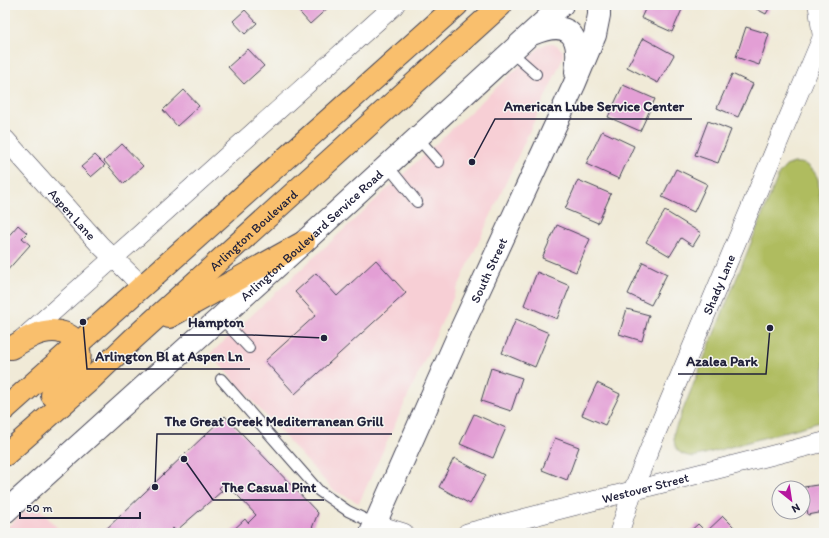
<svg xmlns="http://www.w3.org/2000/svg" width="829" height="538" font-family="Itim,sans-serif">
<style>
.built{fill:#f7cfd5}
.green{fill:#afbc5e;stroke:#686f4c}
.building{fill:#e39fd5}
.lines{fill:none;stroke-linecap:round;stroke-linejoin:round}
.service-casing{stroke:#414052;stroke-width:12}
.minor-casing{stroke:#414052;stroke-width:20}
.tertiary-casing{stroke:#414052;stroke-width:24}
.trunk-casing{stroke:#414052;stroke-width:24}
.service{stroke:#fff;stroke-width:10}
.minor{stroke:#fff;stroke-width:19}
.tertiary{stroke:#fff;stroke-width:22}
.trunk{stroke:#f9bf6d;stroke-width:22}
.labels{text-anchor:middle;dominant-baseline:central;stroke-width:3;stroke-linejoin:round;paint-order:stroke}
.street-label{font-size:13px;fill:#22223b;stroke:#f6f6f2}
.leader{fill:none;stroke:#22223b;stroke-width:1.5}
.callout-dot{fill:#22223b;stroke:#f6f6f2;stroke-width:1.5}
.callout-label{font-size:14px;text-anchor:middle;font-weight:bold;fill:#22223b;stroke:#f6f6f2;stroke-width:3;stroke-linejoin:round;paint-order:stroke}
</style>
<rect width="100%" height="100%" fill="#f6f6f2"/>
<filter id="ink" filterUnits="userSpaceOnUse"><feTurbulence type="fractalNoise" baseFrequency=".025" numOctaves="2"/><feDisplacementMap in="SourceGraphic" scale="8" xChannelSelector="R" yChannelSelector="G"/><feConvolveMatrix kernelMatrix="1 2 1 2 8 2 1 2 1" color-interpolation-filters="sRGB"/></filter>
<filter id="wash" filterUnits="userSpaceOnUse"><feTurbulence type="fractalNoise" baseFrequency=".012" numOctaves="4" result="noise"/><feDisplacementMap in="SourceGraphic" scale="16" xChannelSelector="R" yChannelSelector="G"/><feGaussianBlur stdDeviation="0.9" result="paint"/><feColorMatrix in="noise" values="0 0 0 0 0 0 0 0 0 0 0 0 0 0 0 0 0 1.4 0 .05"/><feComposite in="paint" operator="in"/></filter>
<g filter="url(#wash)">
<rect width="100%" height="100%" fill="#f0ead7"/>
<!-- built -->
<path class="built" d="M548,43L557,45L563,51V58L359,503L333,490L210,354L540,47Z
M34,503L62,533H5V529Z"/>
<!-- green -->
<path class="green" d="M794,163C807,162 813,168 818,179L824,235V421L694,457C678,455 673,449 674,432L779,174L786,166Z"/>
<g id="blocks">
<!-- building -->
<path class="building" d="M296,5H331L310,24L294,6Z
M647,5H684L672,32L641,18Z
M749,5H771L766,14Z
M245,10L257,23L245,34L233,21Z
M746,27L769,34L759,65L736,57Z
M643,38L674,55L658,83L627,67Z
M248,49L264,66L244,84L228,67Z
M732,74L753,84L738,117L717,108Z
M623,85L655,99L640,131L608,117Z
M184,90L199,106L177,126L163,110Z
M708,121L731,130L718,163L695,155Z
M602,131L634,146L619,179L586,164Z
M122,144L143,166L124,184L104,161Z
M95,155L105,165L91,177L81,167Z
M676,169L707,184L694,212L662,197Z
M578,180L611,194L598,223L565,209Z
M665,211L701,233L693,246L681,238L670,256L646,242Z
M18,225L27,233L22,238L30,245L5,273V240Z
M557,225L590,239L576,272L542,258Z
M376,260L406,293L295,394L265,361L316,315L295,292L316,273L337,296Z
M643,262L667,274L651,305L628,294Z
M537,272L570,286L557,319L524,305Z
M627,309L649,315L642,341L619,334Z
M516,319L549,333L535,367L502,353Z
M491,368L522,378L511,411L481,401Z
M597,383L620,394L605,425L582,415Z
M474,414L506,428L493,458L460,444Z
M225,416L318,513L310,533H230L245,519L248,523L256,515L225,482L219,488L222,491L176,531L173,528L168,533H102Z
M555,438L579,447L567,480L542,470Z
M454,458L486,475L470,504L439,487Z
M824,484V512L808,515L804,487Z
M723,516L734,527L730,531L731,533H688L698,524L706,532Z
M673,528L677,533H668Z"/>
</g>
</g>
<g filter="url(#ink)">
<use href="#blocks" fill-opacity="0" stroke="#414052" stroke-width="1"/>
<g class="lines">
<!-- service casing -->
<g class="service-casing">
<path id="service" d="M511,52L536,74
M417,137L439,162
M387,165L417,202
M220,317L249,348
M221,379L319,491L348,511L375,524"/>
</g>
<!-- minor casing -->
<g class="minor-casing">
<g id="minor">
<path d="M818,5L824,49"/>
<path id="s1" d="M5,139L100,245L131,275L142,287"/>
<path d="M22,339L136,238L395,5"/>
<path d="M375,524L404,533"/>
<path id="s2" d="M467,533L824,442"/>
<path id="s3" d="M619,533L633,490L656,433L822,38"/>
</g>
</g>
<!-- tertiary casing -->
<g class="tertiary-casing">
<g id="tertiary">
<path d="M532,34C570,19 581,34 576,72"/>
<path id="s4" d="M5,512L304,242L562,5"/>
<path id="s5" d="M371,533L462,327L574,85L595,35L599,15V5"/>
</g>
</g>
<!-- trunk casing -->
<g class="trunk-casing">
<g id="trunk">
<path d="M169,317L304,242"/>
<path d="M11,348C24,340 38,331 53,331C60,331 69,334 73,339C91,362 68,380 52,395"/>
<path d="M5,409L457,5"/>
<path id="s6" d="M5,455L88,382L134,338L501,5"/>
</g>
</g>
<!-- service -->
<use href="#service" class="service"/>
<!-- minor -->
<use href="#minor" class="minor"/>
<!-- tertiary -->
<use href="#tertiary" class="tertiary"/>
<!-- trunk -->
<use href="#trunk" class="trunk"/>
</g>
</g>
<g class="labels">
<!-- street labels -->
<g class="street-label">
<text stroke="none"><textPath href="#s1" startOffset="101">Aspen Lane</textPath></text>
<text stroke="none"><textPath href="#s6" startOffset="335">Arlington Boulevard</textPath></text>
<text stroke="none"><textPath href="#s4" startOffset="413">Arlington Boulevard Service Road</textPath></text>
<text stroke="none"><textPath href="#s5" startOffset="288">South Street</textPath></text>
<text stroke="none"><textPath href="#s3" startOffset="268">Shady Lane</textPath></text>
<text stroke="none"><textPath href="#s2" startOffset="184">Westover Street</textPath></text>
</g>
</g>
<!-- callouts -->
<path class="leader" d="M472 162L495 119H692M324 338L252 335H180M83 322L87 369H250M770 328L766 374H678M155 487L157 434H392M184 459L213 500H324"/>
<g class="callout-dot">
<circle cx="472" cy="162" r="4"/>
<circle cx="324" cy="338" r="4"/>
<circle cx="83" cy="322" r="4"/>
<circle cx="770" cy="328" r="4"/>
<circle cx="155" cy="487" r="4"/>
<circle cx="184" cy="459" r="4"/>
</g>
<g class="callout-label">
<text x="594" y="111">American Lube Service Center</text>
<text x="216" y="327">Hampton</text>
<text x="169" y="361">Arlington Bl at Aspen Ln</text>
<text x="722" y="366">Azalea Park</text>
<text x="274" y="426">The Great Greek Mediterranean Grill</text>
<text x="269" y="492">The Casual Pint</text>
</g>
<!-- margin -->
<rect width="829" height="538" fill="none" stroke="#f6f6f2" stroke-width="20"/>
<!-- north arrow -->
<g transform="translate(791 500) rotate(150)"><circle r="19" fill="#f6f6f2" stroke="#a1a1a9"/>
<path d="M0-3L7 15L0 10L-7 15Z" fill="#b5179e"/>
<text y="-6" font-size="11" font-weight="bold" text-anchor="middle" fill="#22223b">N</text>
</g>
<!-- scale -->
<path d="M20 512v6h120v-6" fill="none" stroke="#22223b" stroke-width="2"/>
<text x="26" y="512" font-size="12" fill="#22223b" stroke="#f6f6f2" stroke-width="3" paint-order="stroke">50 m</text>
</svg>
